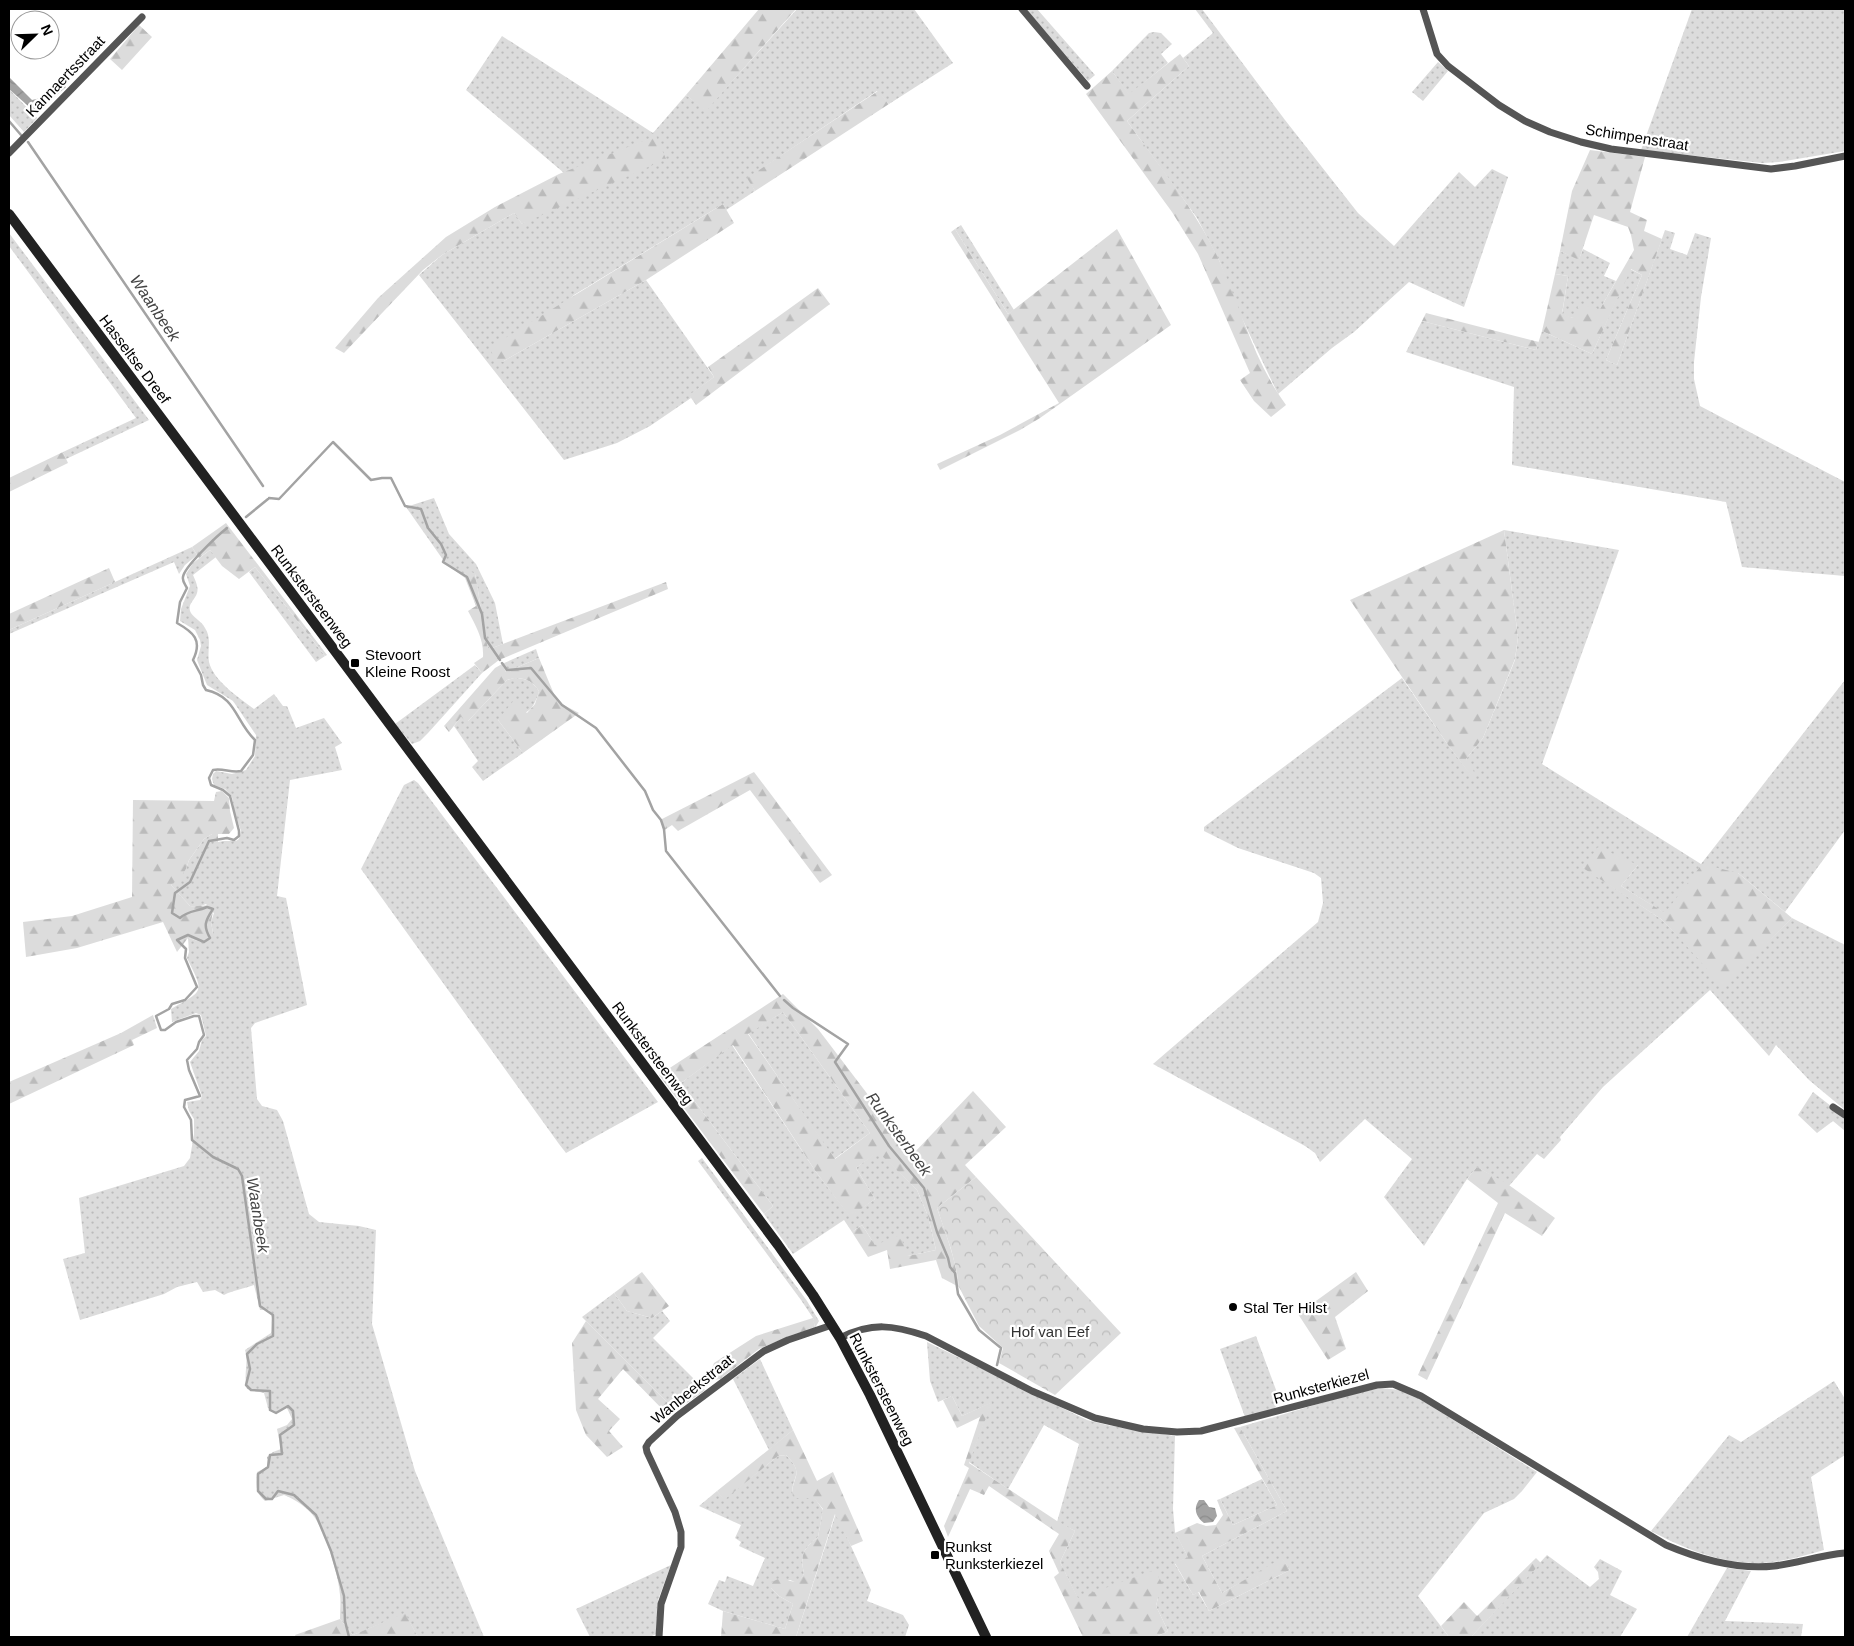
<svg xmlns="http://www.w3.org/2000/svg" width="1854" height="1646" font-family="Arial,sans-serif">
<style>
.grass{fill:url(#grass-dots)}
.forest{fill:url(#forest-firs);fill-rule:evenodd}
.park{fill:url(#park-crowns)}
.water{fill:url(#water-waves)}
.lines{fill:none;stroke-linecap:round;stroke-linejoin:round}
.stream{stroke:#a3a3a3;stroke-width:2.5}
.street{stroke:#555;stroke-width:7}
.secondary{stroke:#222;stroke-width:10}
.poi-dot{fill:#000;stroke:#fff;stroke-width:2}
.labels{text-anchor:middle;dominant-baseline:central;stroke-width:4.5;stroke-linejoin:round;paint-order:stroke}
.street-label{font-size:15px;fill:#000;stroke:#fff}
.poi-label{font-size:15px;fill:#000;stroke:#fff;text-anchor:start}
.park-label{font-size:15px;fill:#333;stroke:#fff}
.water-label{font-size:16px;font-style:italic;fill:#444;stroke:#fff}
</style>
<defs>
<pattern id="grass-dots" width="8" height="8" patternUnits="userSpaceOnUse" patternTransform="scale(1.25)"><rect width="8" height="8" fill="#dcdcdc"/><path d="M2 2h.1M6 6h.1" fill="none" stroke="#bbb" stroke-width="1.8" stroke-linecap="round"/></pattern>
<pattern id="forest-firs" width="22" height="20" patternUnits="userSpaceOnUse" patternTransform="scale(1.25)"><rect width="22" height="20" fill="#dcdcdc"/><path d="M5 1l3.5 6h-7zM16 11l3.5 6h-7z" fill="#bbb"/></pattern>
<pattern id="park-crowns" width="20" height="18" patternUnits="userSpaceOnUse" patternTransform="scale(1.25)"><rect width="20" height="18" fill="#dcdcdc"/><path d="M2 6a3 3 0 1 1 6 0M12 15a3 3 0 1 1 6 0" fill="none" stroke="#bbb"/></pattern>
<pattern id="water-waves" width="16" height="10" patternUnits="userSpaceOnUse" patternTransform="scale(1.25)"><rect width="16" height="10" fill="#a3a3a3"/><path d="M0 5q4-4 8 0t8 0" fill="none" stroke="#8b8b8b"/></pattern>
</defs>
<rect width="100%" height="100%" fill="#fff"/>
<!-- grass -->
<path class="grass" d="M797,9H914L953,63L889,104L877,91L748,178L755,191L726,210L723,204L574,295L502,362L646,280L714,377L690,395L691,398L650,426L617,443L564,460L419,275L442,255L514,213L522,224L655,137L564,173L466,90L502,36L653,133L686,95L706,110Z
M1026,9H1037L1095,75L1088,81Z
M1195,9H1202L1285,120L1358,213L1394,246L1459,172L1475,187L1492,169L1508,177L1464,307L1409,282L1354,332L1332,348L1278,394L1239,312L1219,260L1197,218L1127,121L1189,66L1183,58L1213,33Z
M1692,9H1845V151L1779,162L1762,163L1641,150Z
M1154,32L1161,33L1172,44L1161,54L1168,63L1129,95L1112,71L1149,33Z
M1438,62L1448,71L1423,101L1412,92Z
M9,89L37,118L24,132L9,115Z
M961,225L1014,310L1008,314L955,229Z
M1665,230L1675,233L1670,249L1687,255L1695,233L1711,238L1701,297L1694,362V379L1700,406L1845,482V576L1742,567L1726,502L1512,465L1514,387L1406,352L1422,321L1536,350L1542,331L1592,354L1630,269L1642,275L1606,360L1617,365Z
M9,233L149,420L66,459L63,452L136,418L9,246Z
M1583,249L1610,263L1604,276L1616,281L1600,309L1573,318L1562,315L1568,276L1555,274L1560,251L1579,259Z
M434,498L449,534L476,564L495,603L503,644L492,648H488C482,624 480,598 475,574L466,573L465,578L446,564L406,507Z
M1504,530L1619,550L1542,764L1701,864L1845,680V830L1785,912L1738,873L1666,914L1621,886L1638,865L1583,867L1661,919L1726,982L1792,918L1845,945V1110L1809,1080L1776,1045L1769,1056L1710,990L1603,1087L1560,1137L1561,1140L1544,1159L1537,1154L1509,1186L1477,1167L1467,1179L1424,1246L1384,1197L1412,1159L1365,1119L1320,1162L1315,1153L1305,1146L1153,1064L1318,922L1323,903L1321,878L1314,873L1238,848L1204,831V827L1402,678L1448,745L1472,776L1466,759L1483,738L1515,660L1518,637Z
M192,547L197,555L185,565L179,574L174,562L9,634V630Z
M210,550L216,557L193,575C195,580 199,587 197,593C195,600 188,603 190,611C192,617 202,621 205,628C212,638 207,650 209,662C213,680 239,698 254,709L274,694L283,706H287L296,728L324,718L342,743L335,747L342,770L290,780L277,896L286,898L307,1005L255,1023L251,1028L257,1099L262,1106L277,1110L283,1121L309,1214L319,1222L359,1226L376,1230L372,1324L415,1471L484,1637H418L405,1614L353,1635L340,1619C340,1611 341,1603 340,1595C339,1576 326,1534 315,1518C308,1508 295,1499 284,1495L265,1501C255,1493 256,1484 257,1472L267,1467V1457L273,1452L281,1449L277,1429L287,1425L292,1419L287,1408L274,1413L268,1408L264,1393L247,1389C243,1375 249,1363 245,1350L271,1333L272,1318L269,1310H260L254,1285C244,1289 233,1290 224,1295L215,1290L203,1292L197,1282L177,1287L164,1294L80,1320L63,1259L85,1253L79,1198L184,1166L190,1158L194,1134V1119L189,1111L187,1102L200,1100L202,1096L190,1062L199,1051L202,1040L206,1036L201,1015L196,1013L172,1022L171,1009C205,990 204,993 187,958L189,952L188,938L205,943L213,933L211,922L214,913L206,904L198,907L190,906L171,885L186,869L189,860L204,839L212,834H218V842L224,841H236L239,839L241,831L235,814L232,797L225,789L214,785L212,779L213,774L216,771L232,774L246,770L255,756L256,735L233,701L207,685L197,660L201,646L200,640L195,630L180,621L181,609L190,586L186,574L193,563Z
M255,567L325,656L316,662L249,572Z
M536,649L539,658L506,672L502,664Z
M475,665L482,673L428,733L420,741L412,744L395,724Z
M514,678C526,678 532,681 539,691C532,717 522,714 498,720L523,753L483,781L472,767L478,761L454,726L461,717L468,721L507,680Z
M414,780L418,783L658,1102L566,1153L559,1144L361,869L404,785Z
M783,1012L870,1133L834,1159L748,1033Z
M732,1045L816,1172L850,1216L875,1199L856,1168L878,1151L917,1190L928,1216L936,1250L908,1256L875,1245L862,1225L852,1232L844,1220L793,1254L764,1214L773,1206L681,1083Z
M1813,1092L1845,1117V1131L1833,1121L1817,1133L1798,1115Z
M702,1158L807,1301L819,1321L815,1328L813,1318L801,1300L698,1161Z
M614,1293L627,1311L652,1318L662,1311L670,1321L653,1338L705,1390L676,1411L582,1317Z
M1256,1336L1279,1398V1402L1274,1409L1245,1417L1220,1349Z
M927,1342L1087,1420L1107,1425L1175,1436L1173,1509L1175,1532L1188,1557L1175,1564L1193,1595L1198,1592L1209,1611L1290,1570L1282,1559L1222,1593L1202,1556L1287,1511L1240,1427L1345,1396L1380,1388L1401,1390L1418,1398L1537,1472L1522,1491L1514,1499L1484,1513L1418,1596L1449,1637H1156L1168,1631L1156,1606L1158,1598L1078,1599L1060,1562L1075,1531L1057,1522L1079,1444L1044,1425L1008,1489L969,1462L991,1403L962,1416L952,1396L938,1402L930,1381Z
M760,1359L793,1430L769,1450L733,1379Z
M1834,1381L1845,1399V1455L1811,1477L1824,1550C1809,1554 1794,1559 1779,1561C1735,1569 1690,1552 1651,1531L1729,1435L1741,1442Z
M786,1455C807,1476 789,1476 793,1497H814L823,1510L818,1537C803,1550 800,1553 804,1574L800,1580L795,1582L790,1580L771,1588L779,1596L793,1604L785,1629L723,1611L708,1604L719,1580L725,1582L727,1576L753,1586L765,1558L739,1546L741,1542L735,1538L741,1525L699,1506L717,1491L724,1499L778,1456Z
M1262,1479L1277,1505L1233,1525L1220,1499Z
M836,1513L871,1590L867,1601L903,1615L909,1625L905,1637H796Z
M1547,1555L1590,1587L1599,1579L1598,1572L1594,1567L1600,1559L1622,1571L1610,1595L1637,1609L1620,1637H1471Z
M671,1565L658,1600L656,1634L650,1637H590L576,1609Z
M1727,1568L1751,1571L1725,1621L1803,1624L1801,1637H1687Z"/>
<!-- forest -->
<path class="forest" d="M759,9H796L706,111L686,95Z
M139,25L152,37L122,70L110,59Z
M1180,54L1189,66L1127,121C1159,166 1196,210 1219,260C1241,308 1254,362 1286,405L1271,417L1254,401L1240,380L1250,373L1198,254L1172,212L1086,94L1112,71L1129,94Z
M878,91L889,104L755,191L747,178Z
M656,136L666,159L522,224L514,213L442,255L423,270L344,353L335,348L378,298L446,237L495,207L559,174Z
M1590,150L1645,157L1630,212L1647,220L1644,231L1662,239L1617,365L1606,360L1642,275L1631,269L1592,354L1542,331L1555,274L1568,276L1562,314L1573,318L1579,304L1600,309L1634,250L1631,235L1628,227L1594,215L1579,260L1560,251L1572,191Z
M723,204L734,223L646,280L502,362C493,358 491,356 492,346Z
M955,229L1008,314L1117,229L1171,325L1040,418L1020,430L940,470L937,464L1000,435L1059,403L951,232Z
M818,288L830,304L696,405L689,395L714,377L708,367Z
M1426,313L1539,342L1536,350L1422,321Z
M63,452L68,463L9,492V478Z
M226,523L327,655L325,656L255,567L239,579L222,566L210,550L199,558L192,547Z
M1504,530L1518,637L1515,659L1483,738L1466,759L1476,773L1472,777L1448,745L1350,600Z
M109,568L115,582L9,630V614Z
M469,570L475,574C480,598 482,624 488,648H492L666,582L668,589L499,660L482,673L474,663L483,657C484,640 476,626 468,611L476,606L465,578L466,573Z
M539,658L556,699L560,703L579,713L523,753L498,720L514,700L527,713L535,704L539,691C531,679 521,676 507,680L467,722L461,717L449,732L444,726L495,668L502,664L506,672Z
M754,772L832,875L820,883L750,790L678,831L672,825L663,831L662,819Z
M222,791L229,798L230,811L234,828L229,834H212L204,839L189,860L186,869L180,878L171,885L190,906C199,907 206,904 214,906L211,922L213,933L212,938L205,943L188,938L177,952L163,922L77,948L26,957L23,922L72,916L132,897L133,800L214,801L216,792Z
M1598,847L1638,865L1621,886L1665,913L1702,864L1738,873L1792,918L1723,987L1674,932L1661,919L1583,868Z
M783,994L818,1029L913,1154L973,1091L1006,1127L965,1165L976,1177L937,1208C946,1234 956,1260 959,1287L942,1278L936,1260L890,1269L887,1250L868,1257L852,1232L862,1225L875,1245L900,1235L908,1256L936,1250L928,1216L917,1190L878,1152L856,1168L875,1199L850,1217L816,1172L733,1045L681,1083L773,1206L764,1214L659,1075ZM783,1012L870,1133L835,1159L748,1034Z
M153,1015L157,1028L132,1040L134,1045L9,1104V1082L121,1033Z
M1477,1167L1506,1183L1555,1218L1542,1236L1505,1213L1427,1380L1418,1375L1498,1203L1467,1179Z
M642,1272L669,1306L652,1318L627,1311L614,1293Z
M1356,1272L1368,1291L1335,1317L1346,1349L1328,1360L1298,1314Z
M813,1318L815,1328L792,1335L759,1349L720,1379L714,1380L711,1371L714,1363L756,1336Z
M586,1321L676,1411L669,1416L623,1369L598,1399L620,1419L609,1431L623,1447L607,1457L586,1435L576,1410L572,1343Z
M952,1396L962,1416L992,1402L969,1463L1057,1521L1075,1531L1060,1562L1078,1598L1154,1570L1165,1587L1158,1598L1156,1606L1168,1631L1156,1637H1083L1054,1577L1059,1573L1049,1551L1059,1534L989,1486L984,1495L970,1489L948,1537L944,1526L969,1468L964,1465L980,1417L957,1428L943,1400Z
M1240,1427L1287,1511L1202,1556L1222,1593L1282,1558L1290,1570L1209,1611L1199,1592L1193,1595L1175,1563L1188,1557L1175,1533L1197,1523L1206,1526L1216,1525L1223,1515L1217,1500L1220,1499L1233,1525L1277,1505L1234,1428Z
M793,1430L817,1481L833,1472L863,1541L851,1546L835,1514L796,1637H721L723,1611L785,1629L793,1604L779,1596L771,1588L770,1583L778,1579C791,1580 796,1586 804,1574C800,1553 803,1550 818,1537L823,1509L814,1498H793C789,1477 807,1476 786,1455L778,1456L724,1500L717,1491Z
M1536,1558L1541,1563L1471,1637H1449L1441,1626L1464,1602L1477,1616Z
M405,1613L418,1637H296L295,1635L340,1619L353,1635Z"/>
<!-- park -->
<path class="park" d="M976,1177L1121,1333L1055,1395L999,1363L1003,1348L979,1326L959,1287L957,1273L951,1249L937,1208Z"/>
<!-- water -->
<path class="water" d="M9,77L32,100L41,98L61,82L66,87L36,113L9,89Z
M1199,1500H1204L1209,1507L1215,1508L1217,1516L1213,1522L1204,1523C1196,1517 1193,1509 1199,1500Z"/>
<g class="lines">
<!-- stream -->
<path class="stream" d="M9,121L21,135
M28,142L263,486
M269,498L279,499L333,442L371,480L382,478H391L405,506L421,509L428,528L441,544L446,555L443,562L467,577L482,614L485,638L500,660
M246,517L268,499
M227,528C218,535 184,567 183,577C182,581 185,584 187,588L180,602L177,623C193,632 203,640 193,660L201,675L203,685L206,690C237,697 235,721 255,740L253,755L241,771C231,773 223,768 213,770L209,778L211,785L223,790L230,796L239,831V836L234,840L227,838L209,841L190,882L175,893L172,913L180,918C189,910 196,912 207,907L213,909C205,921 203,926 210,938L204,942L188,935L177,940L186,949L185,958L197,987L185,1000L172,1004L169,1009L156,1016L161,1030H165L176,1022L194,1016H199L204,1035L199,1042L197,1049L187,1060L189,1070L200,1096L185,1100L184,1107L191,1120L192,1140L213,1157L238,1169L242,1176L260,1306L273,1315V1336L257,1344L247,1354L250,1369L246,1385L251,1390L270,1391V1410L276,1413L288,1406L293,1411L294,1425L280,1435L282,1454L270,1455L268,1467L258,1474V1491L266,1499H272L278,1491L294,1495L316,1515L331,1551L344,1596L345,1621L349,1637
M502,663L507,670L531,668L562,705L596,728L645,791L653,810L661,820L664,829L666,851L780,996
M784,1000L793,1008L848,1044L835,1062L889,1146L924,1188L937,1232L948,1258L950,1267L955,1273L958,1294L979,1330L1001,1348L997,1365"/>
<!-- street -->
<path class="street" d="M1022,9L1087,86
M1423,9L1437,54L1448,66L1499,105L1525,121L1550,132L1581,142L1611,149L1771,169L1795,166L1845,156
M9,153L142,17
M1833,1107L1845,1115
M840,1338C872,1322 893,1325 926,1336L1032,1391L1095,1418L1143,1429L1177,1432L1201,1431L1377,1385L1393,1384L1421,1396L1666,1545C1699,1559 1737,1570 1774,1566C1798,1563 1821,1555 1845,1553
M659,1637L661,1604L681,1547V1532L675,1512L647,1452L646,1447L649,1442L677,1416L764,1351L788,1340L832,1325"/>
<!-- secondary -->
<path class="secondary" d="M9,214L778,1245L813,1295L840,1338L870,1395L986,1637"/>
</g>
<!-- markers -->
<g class="poi-dot">
<rect x="350" y="658" width="10" height="10" rx="2.5"/>
<circle cx="1233" cy="1307" r="5"/>
<rect x="930" y="1550" width="10" height="10" rx="2.5"/>
</g>
<g class="labels">
<!-- street labels -->
<g class="street-label">
<text transform="translate(65 76) rotate(-46)">Kannaertsstraat</text>
<text transform="translate(1637 137) rotate(9)">Schimpenstraat</text>
<text transform="translate(135 359) rotate(53)">Hasseltse Dreef</text>
<text transform="translate(312 596) rotate(53)">Runkstersteenweg</text>
<text transform="translate(653 1053) rotate(53)">Runkstersteenweg</text>
<text transform="translate(1321 1386) rotate(-15)">Runksterkiezel</text>
<text transform="translate(692 1389) rotate(-39)">Wanbeekstraat</text>
<text transform="translate(882 1389) rotate(63)">Runkstersteenweg</text>
</g>
<!-- poi labels -->
<g class="poi-label">
<text x="365" y="654">Stevoort<tspan x="365" dy="17">Kleine Roost</tspan></text>
<text x="1243" y="1307">Stal Ter Hilst</text>
<text x="945" y="1546">Runkst<tspan x="945" dy="17">Runksterkiezel</tspan></text>
</g>
<!-- park labels -->
<g class="park-label">
<text x="1050" y="1331">Hof van Eef</text>
</g>
<!-- water labels -->
<g class="water-label">
<text transform="translate(155 308) rotate(56)">Waanbeek</text>
<text transform="translate(899 1134) rotate(54)">Runksterbeek</text>
<text transform="translate(258 1215) rotate(81)">Waanbeek</text>
</g>
</g>
<!-- border -->
<rect width="1854" height="1646" fill="none" stroke="#000000" stroke-width="20"/>
<!-- north arrow -->
<g transform="translate(35 35) rotate(67)"><circle r="24" fill="#ffffff" stroke="#999999"/>
<path d="M0-4L9 19L0 12L-9 19Z" fill="#000000"/>
<text y="-8" font-size="14" font-weight="bold" text-anchor="middle" fill="#000000">N</text>
</g>
</svg>
